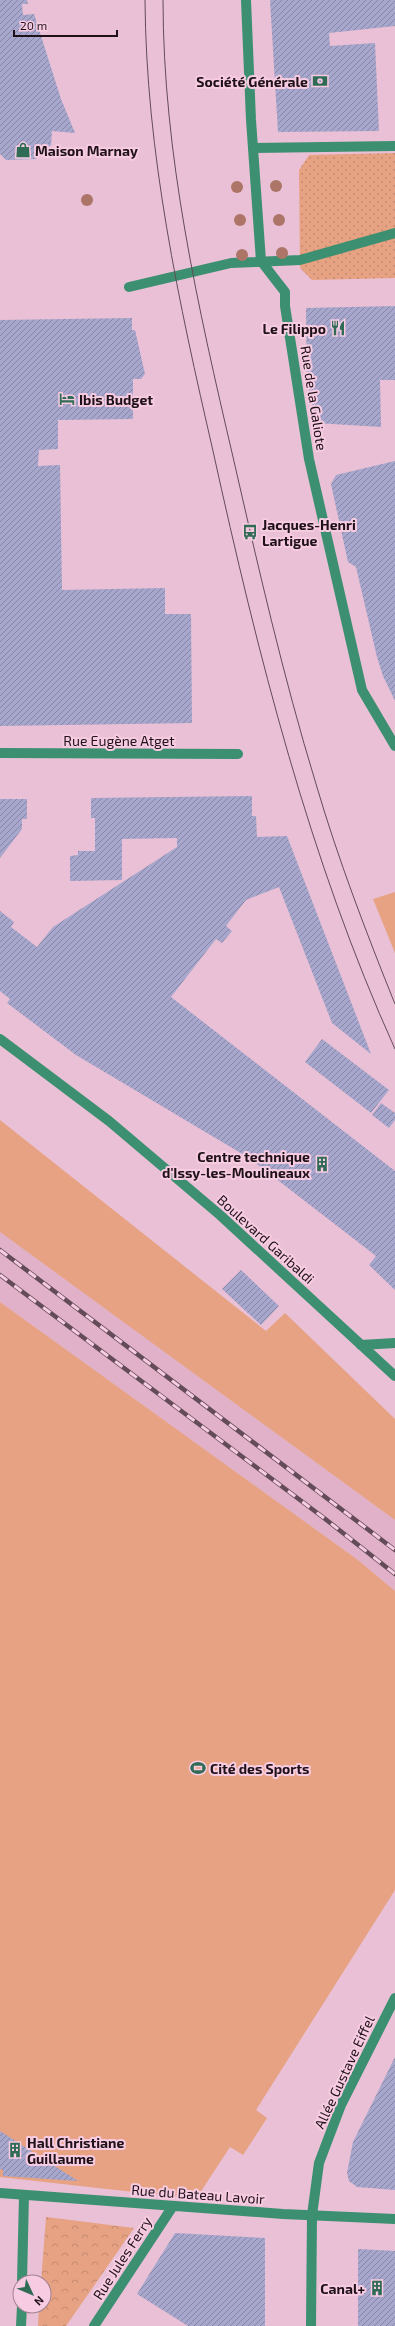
<svg xmlns="http://www.w3.org/2000/svg" width="395" height="2326" font-family="'Exo 2',sans-serif">
<style>
.built{fill:#e0b1c9}
.grass{fill:#e6a282}
.park{fill:url(#park-crowns)}
.garden{fill:url(#garden-dots)}
.building{fill:url(#building-hatch)}
.lines{fill:none;stroke-linecap:round;stroke-linejoin:round}
.service{stroke:#3c8f71;stroke-width:10}
.pedestrian{stroke:#3c8f71;stroke-width:10}
.minor{stroke:#3c8f71;stroke-width:10}
.tram{stroke:#634c58;stroke-width:1}
.rail-casing{stroke:#634c58;stroke-width:4.5}
.rail{stroke:#f7cce2;stroke-width:3;stroke-dasharray:9;stroke-linecap:butt}
.tree{fill:#ac7568}
.labels{text-anchor:middle;dominant-baseline:central;stroke-width:4;stroke-linejoin:round;paint-order:stroke}
.poi-label{font-size:14px;font-weight:bold;fill:#1f1118;stroke:#f7cce2;text-anchor:start}
.street-label{font-size:14px;fill:#1f1118;stroke:#f7cce2}
</style>
<defs>
<pattern id="park-crowns" width="20" height="18" patternUnits="userSpaceOnUse"><rect width="20" height="18" fill="#e6a282"/><path d="M2 6a3 3 0 1 1 6 0M12 15a3 3 0 1 1 6 0" fill="none" stroke="#c58a70"/></pattern>
<pattern id="garden-dots" width="8" height="8" patternUnits="userSpaceOnUse"><rect width="8" height="8" fill="#e6a282"/><path d="M2 2h.1M6 6h.1" fill="none" stroke="#c58a70" stroke-width="1.8" stroke-linecap="round"/></pattern>
<pattern id="building-hatch" width="6" height="6" patternUnits="userSpaceOnUse"><rect width="6" height="6" fill="#a7a6cc"/><path d="M-1 1l2-2M0 6l6-6M5 7l2-2" fill="none" stroke="#8786a5"/></pattern>
</defs>
<rect width="100%" height="100%" fill="#e9c0d5"/>
<!-- built -->
<path class="built" d="M0,1232L395,1520V1591L358,1560L0,1302Z"/>
<!-- grass -->
<path class="grass" d="M395,892V953L373,899Z
M0,1120L266,1331L285,1313L395,1419V1520L0,1232Z
M0,1302L358,1560L395,1591V1890L256,2110L267,2118L243,2155L230,2147L196,2199L0,2177Z"/>
<!-- park -->
<path class="park" d="M46,2217L134,2228L66,2326H38L39,2306H44V2282H41Z"/>
<!-- garden -->
<path class="garden" d="M395,153V278L312,280L300,268L299,170L309,155Z"/>
<!-- building -->
<path class="building" d="M0,0H27L28,4H22L23,15L34,14L61,99L75,133L52,131L51,145L36,159L6,160L0,154Z
M270,0H395V26L329,33L330,46L375,43L379,131L278,132Z
M395,306V380H380L381,427L316,423L307,382L306,308Z
M132,318V330H135L145,374L141,379H133V419L58,420V449L39,450L38,466L60,465L62,590L165,588V614H191L192,723L0,726V320Z
M395,461V701L383,676L377,657L356,567L348,562L331,484L336,475Z
M252,796V816H256L257,837L287,836L371,1054L332,1023L279,887L246,900L226,926L232,931L222,943L216,939L171,997L395,1171V1290L369,1265L376,1256L249,1158L76,1055L7,1003L10,999L0,991V911L14,922L11,927L37,947L53,927L177,847V838L122,839V880L70,881V856L78,855V851H95V818H91V798Z
M0,799H27V819H22V829L0,858Z
M322,1039L389,1090L371,1113L305,1062Z
M381,1103L395,1113V1120L389,1128L372,1115Z
M241,1270L279,1306L261,1325L222,1289Z
M395,2057V2190L357,2187L349,2181L347,2173L353,2142Z
M0,2131L78,2181L3,2176V2170L0,2169Z
M175,2233L265,2238V2326H188L137,2294Z
M358,2249L395,2251V2326H358Z"/>
<g class="lines">
<!-- service -->
<path class="service" d="M361,1345L395,1343"/>
<!-- pedestrian -->
<path class="pedestrian" d="M246,0L251,120L261,261L285,292V306L309,459L362,690L395,746
M253,148L395,146
M129,287L231,263L300,260L395,233
M0,2193L283,2214L395,2219
M22,2282L24,2195
M21,2326L22,2306
M94,2326L173,2206"/>
<!-- minor -->
<path class="minor" d="M0,753L238,754
M0,1039L109,1121L220,1215L395,1376
M311,2326L312,2215L319,2163L341,2105L395,1998"/>
<!-- tram -->
<path class="tram" d="M145,0C146,153 179,303 213,451C258,655 309,859 395,1049
M163,0C163,154 198,307 233,457C258,566 283,676 316,784C338,859 366,932 395,1004"/>
<!-- rail casing -->
<g class="rail-casing">
<path id="rail" d="M0,1250L395,1550
M0,1275L324,1518L395,1574"/>
</g>
<!-- rail -->
<use href="#rail" class="rail"/>
</g>
<!-- trees -->
<g class="tree">
<circle cx="276" cy="186" r="6"/>
<circle cx="237" cy="187" r="6"/>
<circle cx="87" cy="200" r="6"/>
<circle cx="240" cy="220" r="6"/>
<circle cx="279" cy="220" r="6"/>
<circle cx="282" cy="253" r="6"/>
<circle cx="242" cy="255" r="6"/>
</g>
<!-- icons -->
<defs>
<g id="bank-bare" transform="scale(1.2)"><path d="M-6-4H6V4H-6ZM0-2.3a2.3 2.3 0 1 0 0 4.6a2.3 2.3 0 1 0 0-4.6Z" fill="#306b55" stroke="#f7cce2" stroke-width="2.5" paint-order="stroke"/></g>
<g id="shop-bare" transform="scale(1.2)"><path d="M-5-2.5h2.3a2.7 3.5 0 0 1 5.4 0H5L5.5 6h-11ZM-1.5-2.5h3a1.5 2.3 0 0 0-3 0Z" fill="#306b55" stroke="#f7cce2" stroke-width="2.5" paint-order="stroke"/></g>
<g id="restaurant-bare" transform="scale(1.2)"><path d="M-5-6h1v4h1v-4h1v4h1v-4h1v5L-1.5 .5V6h-2V.5L-5-1ZM5-6V6H3V1.5H1.5Q1.5-4 5-6Z" fill="#306b55" stroke="#f7cce2" stroke-width="2.5" paint-order="stroke"/></g>
<g id="hotel-bare" transform="scale(1.2)"><path d="M-6-4.5h1.5V1H6V5H4.5V3h-9V5H-6ZM-4 0a1.8 1.8 0 1 1 3.6 0ZM.5 0V-2.5h3Q6-2.5 6 0Z" fill="#306b55" stroke="#f7cce2" stroke-width="2.5" paint-order="stroke"/></g>
<g id="bus-bare" transform="scale(1.2)"><path d="M-5-6H5V4H4V6H2V4H-2V6H-4V4H-5ZM-3.5-4V0h7V-4ZM-3.5 1.2v1.5H-2V1.2ZM2 1.2v1.5H3.5V1.2Z" fill="#306b55" stroke="#f7cce2" stroke-width="2.5" paint-order="stroke"/></g>
<g id="building-bare" transform="scale(1.2)"><path d="M-4-6H4V6H1V3H-1V6H-4ZM-2.5-4.3h1.7v1.8h-1.7ZM.8-4.3h1.7v1.8H.8ZM-2.5-1h1.7V.8h-1.7ZM.8-1h1.7V.8H.8Z" fill="#306b55" stroke="#f7cce2" stroke-width="2.5" paint-order="stroke"/></g>
<g id="stadium-bare" transform="scale(1.2)"><path d="M0-5a6.5 5 0 1 0 0 10a6.5 5 0 1 0 0-10ZM-3.5-1.8h7v3.6h-7Z" fill="#306b55" stroke="#f7cce2" stroke-width="2.5" paint-order="stroke"/></g>
</defs>
<g fill-rule="evenodd">
<use href="#bank-bare" x="320" y="81"/>
<use href="#shop-bare" x="23" y="150"/>
<use href="#restaurant-bare" x="338" y="328"/>
<use href="#hotel-bare" x="67" y="399"/>
<use href="#bus-bare" x="250" y="532"/>
<use href="#building-bare" x="322" y="1164"/>
<use href="#stadium-bare" x="198" y="1768"/>
<use href="#building-bare" x="15" y="2150"/>
<use href="#building-bare" x="377" y="2288"/>
</g>
<g class="labels">
<!-- poi labels -->
<g class="poi-label">
<text x="308" y="81" text-anchor="end">Société Générale</text>
<text x="35" y="150">Maison Marnay</text>
<text x="326" y="328" text-anchor="end">Le Filippo</text>
<text x="79" y="399">Ibis Budget</text>
<text x="262" y="524">Jacques-Henri<tspan x="262" dy="16">Lartigue</tspan></text>
<text x="310" y="1156" text-anchor="end">Centre technique<tspan x="310" dy="16">d'Issy-les-Moulineaux</tspan></text>
<text x="210" y="1768">Cité des Sports</text>
<text x="27" y="2142">Hall Christiane<tspan x="27" dy="16">Guillaume</tspan></text>
<text x="365" y="2288" text-anchor="end">Canal+</text>
</g>
<!-- street labels -->
<g class="street-label">
<text transform="translate(314 398) rotate(81)">Rue de la Galiote</text>
<text x="119" y="740">Rue Eugène Atget</text>
<text transform="translate(266 1239) rotate(42)">Boulevard Garibaldi</text>
<text transform="translate(344 2072) rotate(-65)">Allée Gustave Eiffel</text>
<text transform="translate(198 2194) rotate(4)">Rue du Bateau Lavoir</text>
<text transform="translate(122 2258) rotate(-57)">Rue Jules Ferry</text>
</g>
</g>
<!-- north arrow -->
<g transform="translate(32 2294) rotate(134)"><circle r="19" fill="#f7cce2" stroke="#a18191"/>
<path d="M0-3L7 15L0 10L-7 15Z" fill="#306b55"/>
<text y="-6" font-size="11" font-weight="bold" text-anchor="middle" fill="#1f1118">N</text>
</g>
<!-- scale -->
<path d="M14 30v6h103v-6" fill="none" stroke="#1f1118" stroke-width="2"/>
<text x="20" y="30" font-size="12" fill="#1f1118" stroke="#f7cce2" stroke-width="3" paint-order="stroke">20 m</text>
</svg>
